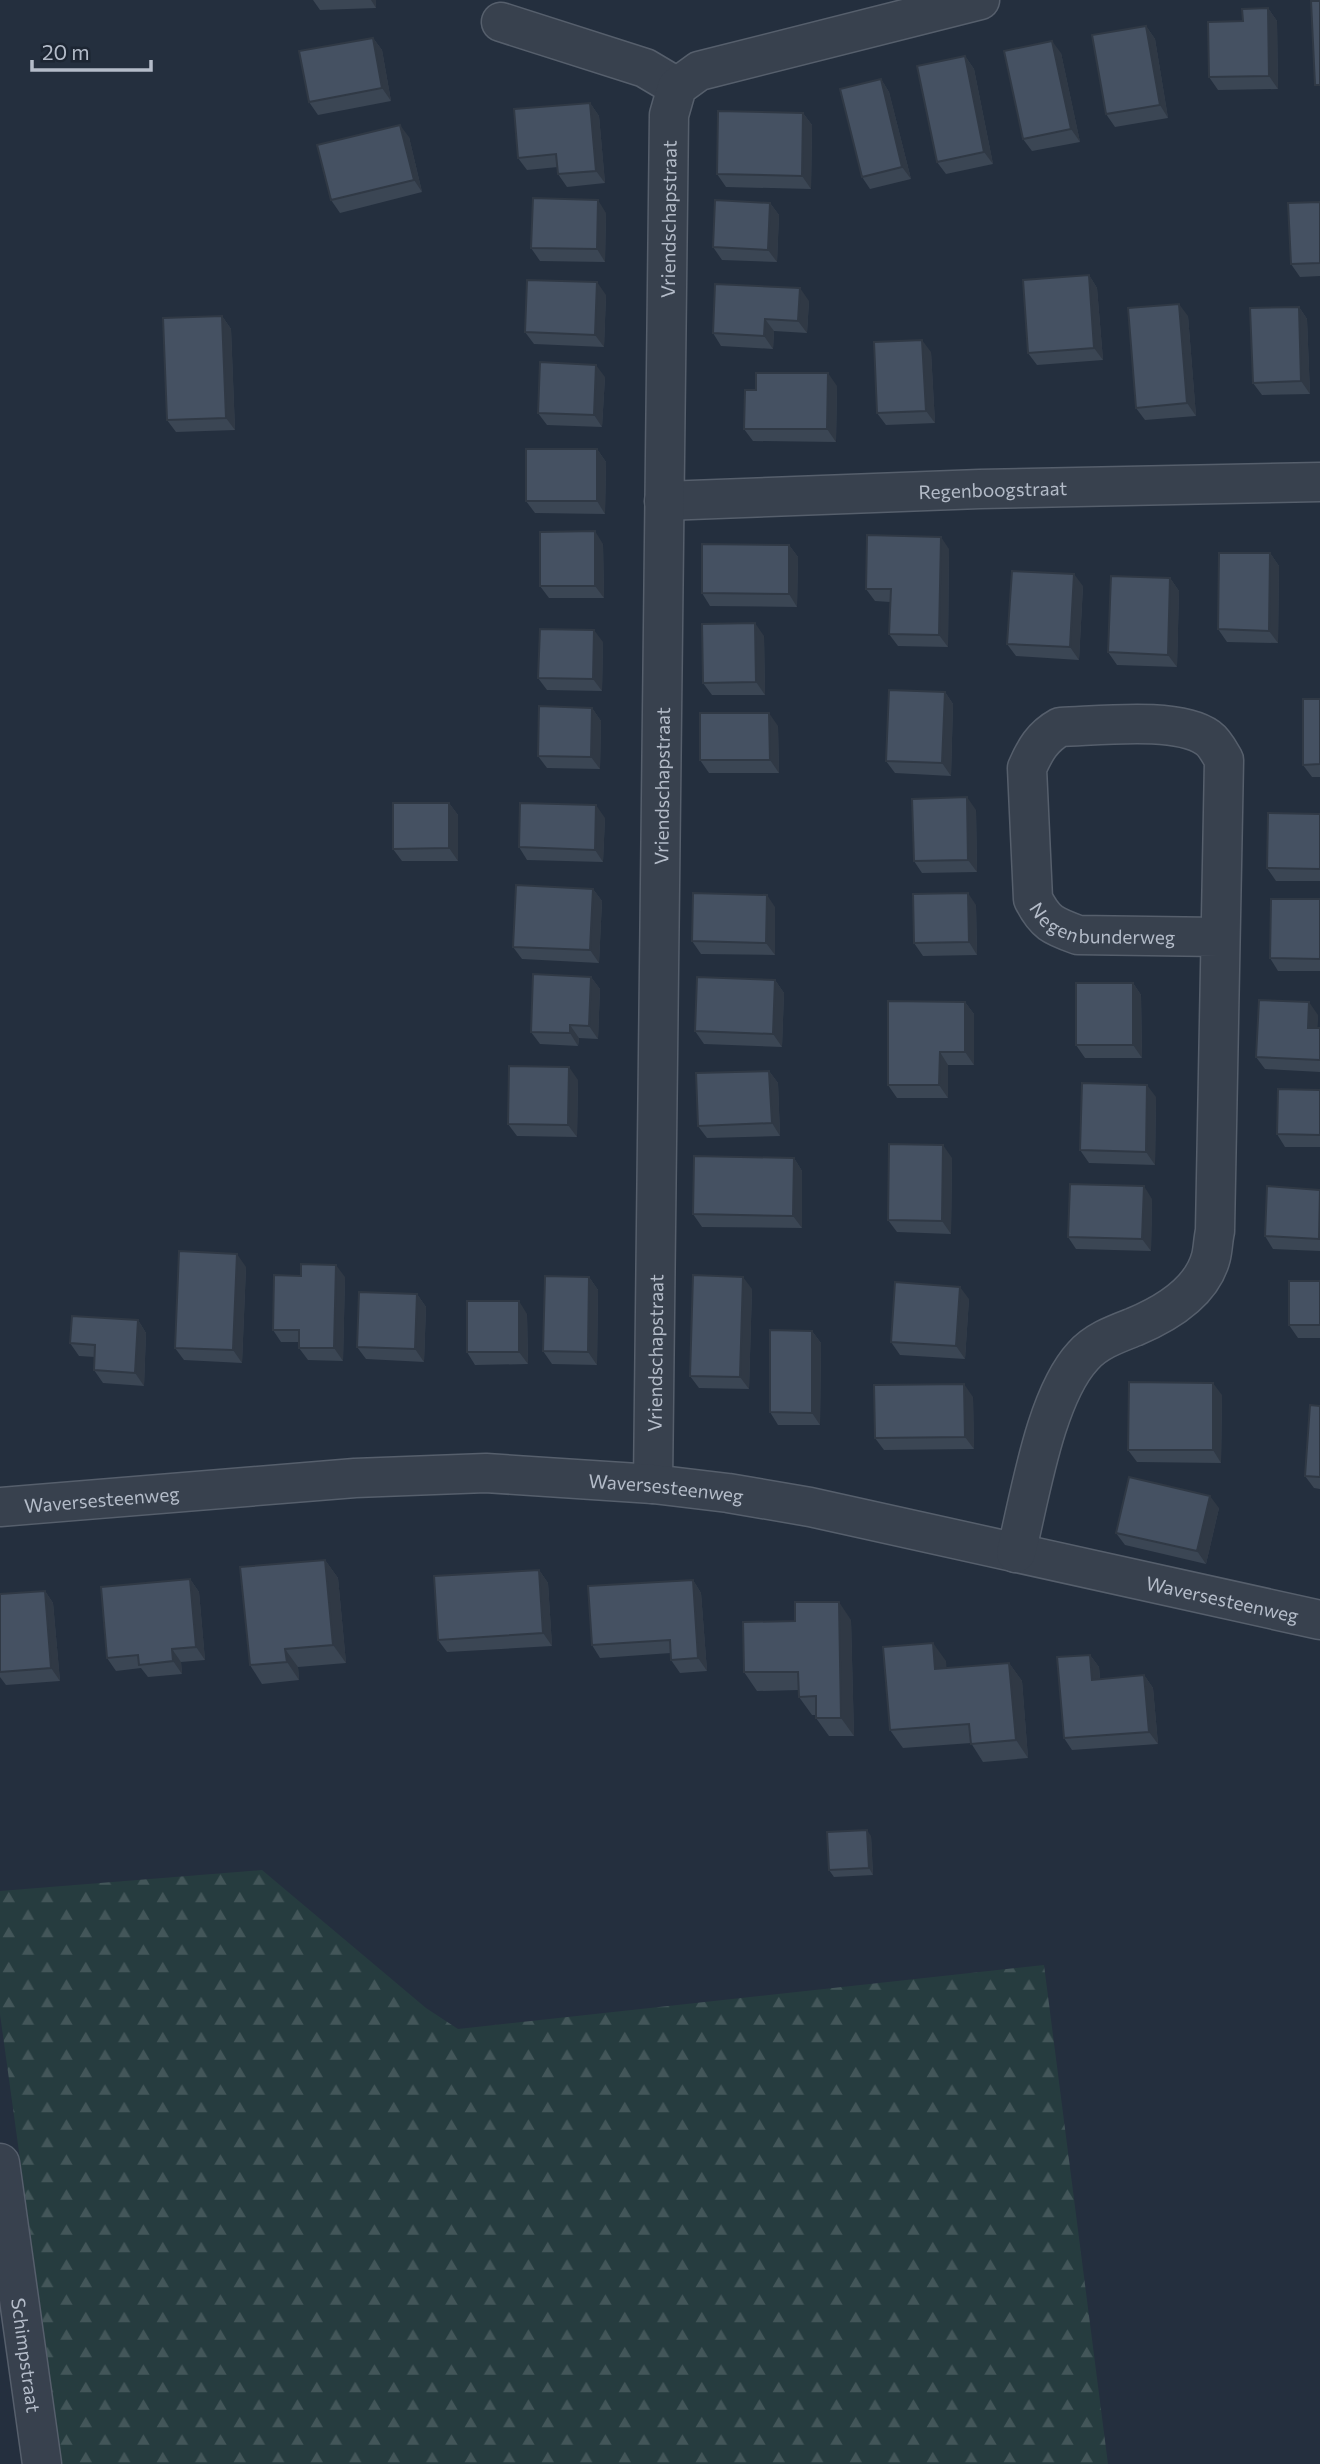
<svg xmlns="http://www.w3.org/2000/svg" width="1320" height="2464" font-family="Commissioner,sans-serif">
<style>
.forest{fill:url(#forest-firs)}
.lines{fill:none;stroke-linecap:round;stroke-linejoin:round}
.minor-casing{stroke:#565f6c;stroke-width:41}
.minor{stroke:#38414e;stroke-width:38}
.wall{fill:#3b4654}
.shaded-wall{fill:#303945}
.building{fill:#455162;stroke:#303945;stroke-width:2}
.labels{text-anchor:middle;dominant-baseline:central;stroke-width:5;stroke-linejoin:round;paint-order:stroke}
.street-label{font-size:19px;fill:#b4bcc9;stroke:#1d2633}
</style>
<defs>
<pattern id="forest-firs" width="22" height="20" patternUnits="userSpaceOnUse" patternTransform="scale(1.75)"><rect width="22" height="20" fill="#263c3f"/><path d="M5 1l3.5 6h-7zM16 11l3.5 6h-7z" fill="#435659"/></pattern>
</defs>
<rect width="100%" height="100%" fill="#242f3e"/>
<!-- forest -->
<path class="forest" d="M262,1870L426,2008L458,2029L1044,1965L1108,2464H62L0,2014V1891Z"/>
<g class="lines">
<!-- minor casing -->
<g class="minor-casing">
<g id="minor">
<path d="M501,22L645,68L677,87"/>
<path id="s1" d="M664,501L980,489L1320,482"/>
<path id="s2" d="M653,1484L669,115L677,87L699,71L980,0"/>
<path id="s3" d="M0,1507L355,1478L486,1473L653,1484L728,1493L810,1507L1320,1620"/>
<path id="s4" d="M1016,1553C1030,1497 1045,1397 1083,1356C1096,1341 1116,1334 1134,1327C1165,1314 1202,1292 1211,1257C1213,1249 1213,1240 1215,1231L1224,760C1220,753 1215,743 1208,738C1178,716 1098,726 1060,727C1042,737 1035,750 1027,768L1033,899C1045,923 1053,926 1078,935L1219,937"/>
<path id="s5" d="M0,2163L42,2464"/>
</g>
</g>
<!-- minor -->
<use href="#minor" class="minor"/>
</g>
<!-- wall -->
<path class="wall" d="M313,0H376V8L320,10Z
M1268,8L1277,21L1278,89L1218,90L1209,77L1243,21Z
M1146,26L1155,39L1168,118L1115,127L1106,114Z
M373,38L382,50L391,101L318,115L309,102Z
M1061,53L1080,142L1032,151L1023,139Z
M965,56L974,69L993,164L946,174L937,162Z
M881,79L889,92L911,179L870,189L862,177Z
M590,103L599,116L605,183L567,187L558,174V167L527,170L518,158Z
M803,113L812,125L811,189L726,187L717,174Z
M409,137L422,192L340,213L331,200Z
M1320,202V276L1300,277L1291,264Z
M770,203L779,215L777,262L722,260L713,247Z
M606,213L605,262L540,261L531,248Z
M1089,275L1097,288L1103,360L1037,365L1028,353Z
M606,295L604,347L534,344L525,332Z
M809,301L807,333L774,331L773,349L721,346L713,333Z
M1299,307L1307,319L1310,394L1262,395L1253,383Z
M222,316L231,329L235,430L176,432L167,420Z
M1188,316L1196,416L1145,420L1136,408Z
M931,352L935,423L886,425L877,413Z
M605,377L602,427L547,425L538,413Z
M837,386L836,442L753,441L744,429L756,390Z
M597,449L606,462L605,514L535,513L526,501Z
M603,544L604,598H549L540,586Z
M789,545L798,557L797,607L710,606L702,593Z
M949,549L948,647L898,646L889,634L890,602L875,601L866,589Z
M1270,553L1279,566L1278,643L1227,642L1218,629Z
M1170,578L1179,591L1177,667L1117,665L1108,652Z
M1083,586L1079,660L1016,656L1007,644Z
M764,636L765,695H712L703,683Z
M603,642L602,691L547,690L538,678Z
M945,692L953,704L951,776L895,773L886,761Z
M1320,699V777H1312L1303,765Z
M592,708L601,721L600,769L547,768L538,756Z
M778,726L779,773H709L700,760Z
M449,803L458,815V861H402L393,849Z
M976,810L977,872L922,873L914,861Z
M1320,814V881H1276L1267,868Z
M605,818L603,862L527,860L519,847Z
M593,889L602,901L599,963L522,959L513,947Z
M1320,899V971H1278L1270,958Z
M976,905L977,955L923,956L914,943Z
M775,907V955L701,954L692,941Z
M591,977L600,989L598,1039L579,1038L578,1046L540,1044L531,1032Z
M775,980L784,993L782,1047L704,1044L695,1031Z
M1133,983L1141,995L1142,1058H1085L1076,1045Z
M965,1002L974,1014V1065H948V1098H897L888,1085Z
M1318,1015L1317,1028H1320V1072L1265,1069L1256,1057Z
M769,1071L778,1083L780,1136L707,1138L698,1126Z
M578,1080L577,1137L517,1136L508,1124Z
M1320,1090V1147H1285L1277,1134Z
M1156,1097L1155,1165L1089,1163L1080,1150Z
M794,1158L802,1171V1228L702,1227L693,1214Z
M952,1158L951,1234L897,1232L888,1220Z
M1320,1190V1251L1273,1249L1265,1236Z
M1152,1199L1151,1251L1076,1249L1068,1237Z
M246,1267L242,1363L184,1360L175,1348Z
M345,1277L343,1361L308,1360L299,1348V1342H281L273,1330Z
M589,1277L598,1290L597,1365L552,1364L543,1351Z
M1320,1281V1338H1298L1289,1325Z
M752,1289L749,1389L699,1388L690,1376Z
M417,1294L426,1307L424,1362L366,1359L357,1347Z
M969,1299L965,1359L900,1355L891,1342Z
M527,1314L528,1364L475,1365L467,1352Z
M138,1320L146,1333L144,1386L103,1383L94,1370L95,1357L79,1356L70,1343Z
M812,1331L821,1343L820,1425H778L770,1412Z
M1222,1395L1221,1463L1137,1462L1128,1450Z
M973,1397L974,1449L884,1450L875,1438Z
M1320,1406V1489L1314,1488L1305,1476Z
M1219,1508L1206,1564L1125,1545L1116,1533Z
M325,1560L338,1578L346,1663L298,1667L299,1680L262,1684L250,1665Z
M539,1570L548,1583L552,1646L447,1652L438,1640Z
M190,1579L199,1592L205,1660L181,1662L182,1674L148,1677L141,1668L116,1671L107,1658Z
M693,1580L701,1593L707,1671L680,1673L671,1660V1653L600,1658L592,1645Z
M45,1591L53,1603L60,1681L6,1685L0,1677V1594Z
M851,1620L854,1736H829L816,1718V1715H812L799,1697V1690L757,1691L744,1672Z
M1090,1655L1099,1667L1100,1679L1144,1675L1153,1688L1158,1744L1072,1750L1064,1738Z
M946,1661V1668L1009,1663L1022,1681L1028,1758L983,1762L971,1743L903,1748L890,1730Z
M871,1836L873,1875L834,1877L829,1870Z"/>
<!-- shaded-wall -->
<path class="shaded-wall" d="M371,0H376V8Z
M1268,8L1277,21L1278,89L1269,76Z
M1146,26L1155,39L1168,118L1160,105Z
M373,38L382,50L391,101L382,88Z
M1052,41L1061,53L1080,142L1071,129Z
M965,56L974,69L993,164L984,152Z
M881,79L889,92L911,179L902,167Z
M590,103L599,116L605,183L596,171Z
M803,113L812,125L811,189L802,176Z
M400,125L409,137L422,192L414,180Z
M598,200L606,213L605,262L597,249Z
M770,203L779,215L777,262L768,250Z
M1089,275L1097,288L1103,360L1094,348Z
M597,282L606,295L604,347L595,335Z
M800,288L809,301L807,333L798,321Z
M1179,304L1188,316L1196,416L1187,403Z
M1299,307L1307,319L1310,394L1301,381Z
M222,316L231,329L235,430L226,418Z
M765,319L774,331L773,349L764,336Z
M922,340L931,352L935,423L926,411Z
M596,365L605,377L602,427L594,415Z
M828,373L837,386L836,442L827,429Z
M597,449L606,462L605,514L597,501Z
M595,531L603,544L604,598L595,586Z
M941,537L949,549L948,647L939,635Z
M789,545L798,557L797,607L789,594Z
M1270,553L1279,566L1278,643L1269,631Z
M1074,574L1083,586L1079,660L1070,647Z
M1170,578L1179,591L1177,667L1168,655Z
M755,623L764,636L765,695L756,682Z
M594,630L603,642L602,691L593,679Z
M945,692L953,704L951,776L942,763Z
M592,708L601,721L600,769L591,757Z
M769,713L778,726L779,773L770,760Z
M967,797L976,810L977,872L968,860Z
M449,803L458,815V861L449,848Z
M596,805L605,818L603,862L595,850Z
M593,889L602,901L599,963L590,950Z
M968,893L976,905L977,955L969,942Z
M767,895L775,907V955L766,943Z
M591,977L600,989L598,1039L589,1026Z
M775,980L784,993L782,1047L773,1034Z
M1133,983L1141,995L1142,1058L1133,1045Z
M965,1002L974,1014V1065L965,1052Z
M1309,1002L1318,1015L1317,1040L1308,1028Z
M570,1025L579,1038L578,1046L570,1033Z
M940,1052L948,1065V1098L939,1085Z
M569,1067L578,1080L577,1137L568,1125Z
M769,1071L778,1083L780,1136L772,1123Z
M1147,1085L1156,1097L1155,1165L1146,1152Z
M943,1145L952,1158L951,1234L942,1221Z
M794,1158L802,1171V1228L793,1216Z
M1144,1186L1152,1199L1151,1251L1142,1239Z
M237,1254L246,1267L242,1363L233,1350Z
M336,1265L345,1277L343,1361L334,1348Z
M589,1277L598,1290L597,1365L588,1352Z
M743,1277L752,1289L749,1389L740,1377Z
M960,1287L969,1299L965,1359L956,1346Z
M417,1294L426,1307L424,1362L415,1349Z
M519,1301L527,1314L528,1364L519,1352Z
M138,1320L146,1333L144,1386L135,1373Z
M812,1331L821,1343L820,1425L812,1413Z
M1213,1383L1222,1395L1221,1463L1213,1450Z
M964,1384L973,1397L974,1449L965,1437Z
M1210,1496L1219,1508L1206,1564L1197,1551Z
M325,1560L338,1578L346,1663L333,1645Z
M539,1570L548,1583L552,1646L543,1633Z
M190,1579L199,1592L205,1660L196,1647Z
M693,1580L701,1593L707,1671L698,1658Z
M45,1591L53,1603L60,1681L51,1668Z
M839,1602L851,1620L854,1736L841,1718Z
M933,1643L946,1661L948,1687L935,1669Z
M172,1649L181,1662L182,1674L173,1661Z
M285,1649L298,1667L299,1680L287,1662Z
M1090,1655L1099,1667L1101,1692L1092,1680Z
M1009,1663L1022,1681L1028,1758L1016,1740Z
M1144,1675L1153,1688L1158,1744L1149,1732Z
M867,1830L871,1836L873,1875L869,1868Z"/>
<!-- building -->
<path class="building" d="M1311,1H1320V85H1315Z
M1268,8L1269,76L1209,77L1208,22L1243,21L1242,9Z
M1146,26L1160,105L1106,114L1092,35Z
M373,38L382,88L309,102L299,51Z
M1052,41L1071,129L1023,139L1004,51Z
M965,56L984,152L937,162L917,66Z
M881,79L902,167L862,177L840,89Z
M590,103L596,171L558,174L556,154L518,158L514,109Z
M718,111L803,113L802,176L717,174Z
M400,125L414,180L331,200L317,145Z
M533,198L598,200L597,249L531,248Z
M715,200L770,203L768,250L713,247Z
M1320,202V263L1291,264L1288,203Z
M1089,275L1094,348L1028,353L1023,280Z
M527,280L597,282L595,335L525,332Z
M715,284L800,288L798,321L765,319L764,336L713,333Z
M1179,304L1187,403L1136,408L1128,308Z
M1299,307L1301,381L1253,383L1250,308Z
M222,316L226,418L167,420L163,318Z
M922,340L926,411L877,413L874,342Z
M540,362L596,365L594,415L538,413Z
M756,373H828L827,429H744L745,390H756Z
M526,449H597V501H526Z
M595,531V586H540V532Z
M867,535L941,537L939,635L889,634L891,589H866Z
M702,544L789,545V594L702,593Z
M1219,553H1270L1269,631L1218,629Z
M1012,571L1074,574L1070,647L1007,644Z
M1111,576L1170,578L1168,655L1108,652Z
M755,623L756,682L703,683L702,624Z
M540,629L594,630L593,679L538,678Z
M889,690L945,692L942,763L886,761Z
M1303,699H1320V764L1303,765Z
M539,706L592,708L591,757L538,756Z
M700,713H769L770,760H700Z
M967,797L968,860L914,861L912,799Z
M393,803H449V848L393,849Z
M520,803L596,805L595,850L519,847Z
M1268,813L1320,814V869L1267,868Z
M516,885L593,889L590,950L513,947Z
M693,893L767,895L766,943L692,941Z
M968,893L969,942L914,943L913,894Z
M1271,899H1320V959L1270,958Z
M533,974L591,977L589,1026L570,1025V1033L531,1032Z
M697,977L775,980L773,1034L695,1031Z
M1076,983H1133V1045H1076Z
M1259,1000L1309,1002L1308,1028H1320V1060L1256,1057Z
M888,1001L965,1002V1052H940L939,1085H888Z
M509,1066L569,1067L568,1125L508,1124Z
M769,1071L772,1123L698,1126L696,1073Z
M1082,1083L1147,1085L1146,1152L1080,1150Z
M1278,1089L1320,1090V1135L1277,1134Z
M889,1144L943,1145L942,1221L888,1220Z
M694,1156L794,1158L793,1216L693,1214Z
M1070,1184L1144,1186L1142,1239L1068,1237Z
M1267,1186L1320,1190L1319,1239L1265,1236Z
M179,1251L237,1254L233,1350L175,1348Z
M301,1264L336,1265L334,1348H299V1330H273L274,1275L301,1276Z
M693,1275L743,1277L740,1377L690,1376Z
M545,1276L589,1277L588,1352L543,1351Z
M1289,1281H1320V1325H1289Z
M895,1282L960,1287L956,1346L891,1342Z
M359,1292L417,1294L415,1349L357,1347Z
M467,1301H519V1352H467Z
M72,1316L138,1320L135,1373L94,1370L95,1345L70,1343Z
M770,1330L812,1331V1413L770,1412Z
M1129,1382L1213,1383V1450H1128Z
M964,1384L965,1437L875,1438L874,1385Z
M1310,1405L1320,1406V1477L1305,1476Z
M1129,1477L1210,1496L1197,1551L1116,1533Z
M325,1560L333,1645L285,1649L287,1662L250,1665L240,1567Z
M539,1570L543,1633L438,1640L434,1576Z
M190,1579L196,1647L172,1649L173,1661L139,1665L138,1655L107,1658L101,1587Z
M693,1580L698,1658L671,1660L670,1640L592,1645L588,1586Z
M45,1591L51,1668L0,1672V1594Z
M795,1602H839L841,1718H816V1696L799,1697L798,1672H744L743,1622L795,1621Z
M933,1643L935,1669L1009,1663L1016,1740L971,1744L969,1724L890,1730L883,1647Z
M1090,1655L1092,1680L1144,1675L1149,1732L1064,1738L1057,1657Z
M867,1830L869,1868L829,1870L827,1832Z"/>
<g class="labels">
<!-- street labels -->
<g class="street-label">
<text stroke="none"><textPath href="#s2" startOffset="1265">Vriendschapstraat</textPath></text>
<text stroke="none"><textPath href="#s1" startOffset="329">Regenboogstraat</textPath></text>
<text stroke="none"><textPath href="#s2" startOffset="698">Vriendschapstraat</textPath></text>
<text stroke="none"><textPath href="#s4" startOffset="1318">Negenbunderweg</textPath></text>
<text stroke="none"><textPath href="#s2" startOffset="131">Vriendschapstraat</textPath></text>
<text stroke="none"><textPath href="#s3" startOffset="668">Waversesteenweg</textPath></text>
<text stroke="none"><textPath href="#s3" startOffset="102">Waversesteenweg</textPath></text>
<text stroke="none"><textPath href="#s3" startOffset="1236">Waversesteenweg</textPath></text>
<text stroke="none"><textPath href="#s5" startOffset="194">Schimpstraat</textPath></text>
</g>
</g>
<!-- scale -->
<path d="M32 60v10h119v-10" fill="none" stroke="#b4bcc9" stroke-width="3.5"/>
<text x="42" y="60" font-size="21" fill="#b4bcc9" stroke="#1d2633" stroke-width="5" paint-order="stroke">20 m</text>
</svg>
